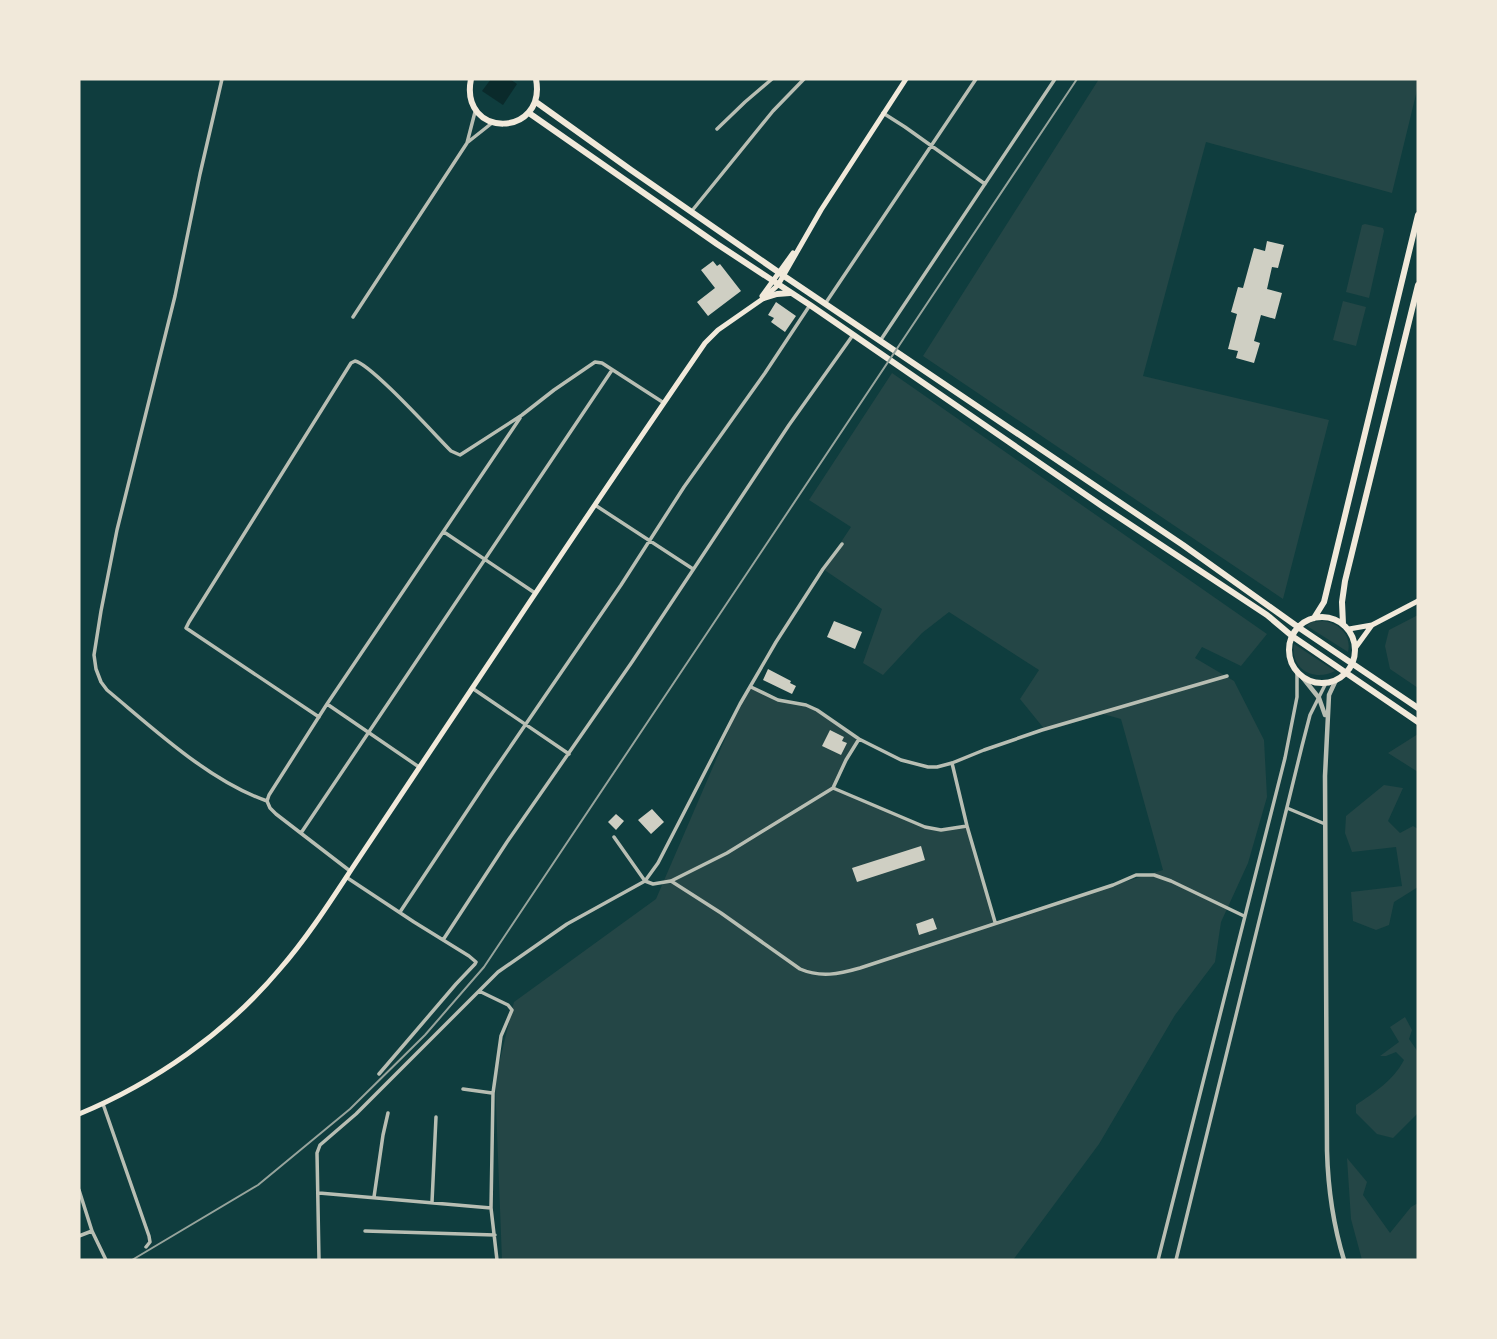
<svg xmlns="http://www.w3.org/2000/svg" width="1497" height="1339" font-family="Quicksand,sans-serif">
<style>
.green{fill:#244646}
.water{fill:#0a2a2b}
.building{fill:#cfcfc3}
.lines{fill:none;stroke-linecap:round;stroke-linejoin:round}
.minor{stroke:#b8beb3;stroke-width:3.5}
.tertiary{stroke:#b8beb3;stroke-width:4.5}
.secondary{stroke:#f1e9da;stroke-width:5}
.primary{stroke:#f1e9da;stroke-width:6}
.rail{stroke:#97a49c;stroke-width:2}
</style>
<rect width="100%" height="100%" fill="#0f3d3e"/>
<!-- green -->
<path class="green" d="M1099,79H1418V86L1392,193L1206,142L1143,376L1329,420L1283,599L923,356Z
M1365,224L1383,228L1384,231L1369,298L1346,292L1362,225Z
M1343,301L1366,307L1356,346L1333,340Z
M892,373L1267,634L1241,666L1202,647L1195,658L1234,681L1264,740L1267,797L1248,863L1221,922L1215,962L1175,1015L1099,1144L1013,1260H502L495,1080L514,1002L656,899L741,702L751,687L785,702L805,705L817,710L859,739L834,788L913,822L941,830L967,826L995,922L1163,870L1121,719L1103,714L1046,731L1020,699L1039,670L949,612L922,633L883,675L863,663L882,609L823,569L851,527L809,500Z
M1418,615V688L1390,669L1385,646L1389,630Z
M1323,621C1339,623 1352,635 1348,652L1307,626L1311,622Z
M1294,644L1335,671C1314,682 1290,669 1294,644Z
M1418,734V772L1388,753Z
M1384,785L1403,788L1388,821L1400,833L1413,826L1418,829V887L1394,902L1389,925L1376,930L1353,921L1351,892L1402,886L1396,847L1352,852L1345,833L1346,816Z
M1405,1017L1412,1030L1409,1039L1418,1052V1113L1393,1138L1377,1134L1356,1113V1105C1375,1092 1393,1081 1404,1060L1396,1052L1386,1056H1380L1399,1042L1390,1027Z
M1347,1158L1367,1182L1363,1195L1390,1233L1411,1207L1418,1203V1260H1362L1351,1219Z"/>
<!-- water -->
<path class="water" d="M491,79H510L517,84L503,105L482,91Z"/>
<!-- building -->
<path class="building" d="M1267,241L1284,245L1278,268L1272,267L1267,289L1282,293L1275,319L1261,315L1254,341L1260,343L1254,363L1236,358L1238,351L1228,349L1237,314L1231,312L1238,287L1243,288L1254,248L1265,251Z
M713,261L717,266L720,264L741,291L708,316L697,302L715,288L701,270Z
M776,302L796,316L785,332L771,322L774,318L768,315Z
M834,621L862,632L855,649L827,637Z
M768,669L791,681L790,683L796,686L792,694L763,680Z
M830,730L844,737L842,741L847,743L841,755L822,746Z
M652,809L664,822L651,834L638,820Z
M616,814L624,821L616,830L608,822Z
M921,846L925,860L857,882L852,868Z
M933,918L937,929L919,935L916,924Z"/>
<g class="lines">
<!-- minor -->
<path class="minor" d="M222,79L200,174L175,296L117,530L101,611L94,655L96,669L101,682L107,690C154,729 209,781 267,801L270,808L276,814L350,871
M883,113L905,127L985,184
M717,129L745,102L772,79
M468,142L492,123
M691,212L773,111L804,79
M825,304L976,79
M353,317L467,143L475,112
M880,341L1055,79
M595,505L693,569
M444,532L535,593
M751,687L778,700L806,705L817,710L859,739L901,760L928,767H937L952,763L984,750L1042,730L1227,676
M472,688L569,754
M327,704L419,767
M319,717L186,628L189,622L351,363L355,361C371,364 435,435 451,451L460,455L522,415L554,390L595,362L602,363L664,403
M833,788L925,827L941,830L967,826L952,763
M267,801L269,795L327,704L520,418
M1287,808L1325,824
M967,826L995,922
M301,833L612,370
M614,837L645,881L653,884L671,881L727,853L833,788L846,760L859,739
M346,877L414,922L469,956L476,962L475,964L456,984L379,1074
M671,881L721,913L800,969C821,978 839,974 860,968L1113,885L1136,875H1154L1171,881L1244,916
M400,912L491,775L621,585L684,487L765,373L810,305
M443,940L507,842L632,662L789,425L853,335
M479,991L508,1005L512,1010L501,1036L493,1093L491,1208L497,1260
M463,1089L492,1093
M103,1104L149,1236L150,1242L146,1247
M79,1190L92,1231L106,1260
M319,1193L491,1208
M374,1197L383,1135L388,1113
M432,1202L436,1117
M365,1231L495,1235
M79,1236L92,1231
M319,1260L317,1153L320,1145L356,1114L498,972L567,924L645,881L658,863L740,704L776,642L823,569L842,544
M1158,1260L1285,758L1297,697V672
M1176,1260L1302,746L1310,715L1326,683"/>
<!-- tertiary -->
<path class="tertiary" d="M1303,678L1319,698L1325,715
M1336,680L1329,695L1325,776L1327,1151C1328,1188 1333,1224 1344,1260"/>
<!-- secondary -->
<path class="secondary" d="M762,296L793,253
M1349,629L1372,625L1418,601
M1356,647L1372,625
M79,1114C154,1083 226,1033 279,970C307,938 330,902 353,867C393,808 431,749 471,690C548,574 626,458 705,343L718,330L764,298L778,285L821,210L906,79"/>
<!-- primary -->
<path class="primary" d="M471,79C459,139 547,138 536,79
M536,102L631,170L784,276L1183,545L1298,627L1418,708
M529,113L717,244L810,305L1102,506L1267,615L1292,636L1418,722
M764,298L777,294L790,293
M1289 650a33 33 0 1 1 66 0a33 33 0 1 1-66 0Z
M1314,618L1324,602L1418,215
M1343,624L1342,602L1345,581L1418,285"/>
<!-- rail -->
<path class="rail" d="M132,1260L258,1185L350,1109L425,1035L484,967L1077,79"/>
</g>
<!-- border -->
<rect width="1497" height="1339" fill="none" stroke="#f1e9da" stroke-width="161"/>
</svg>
